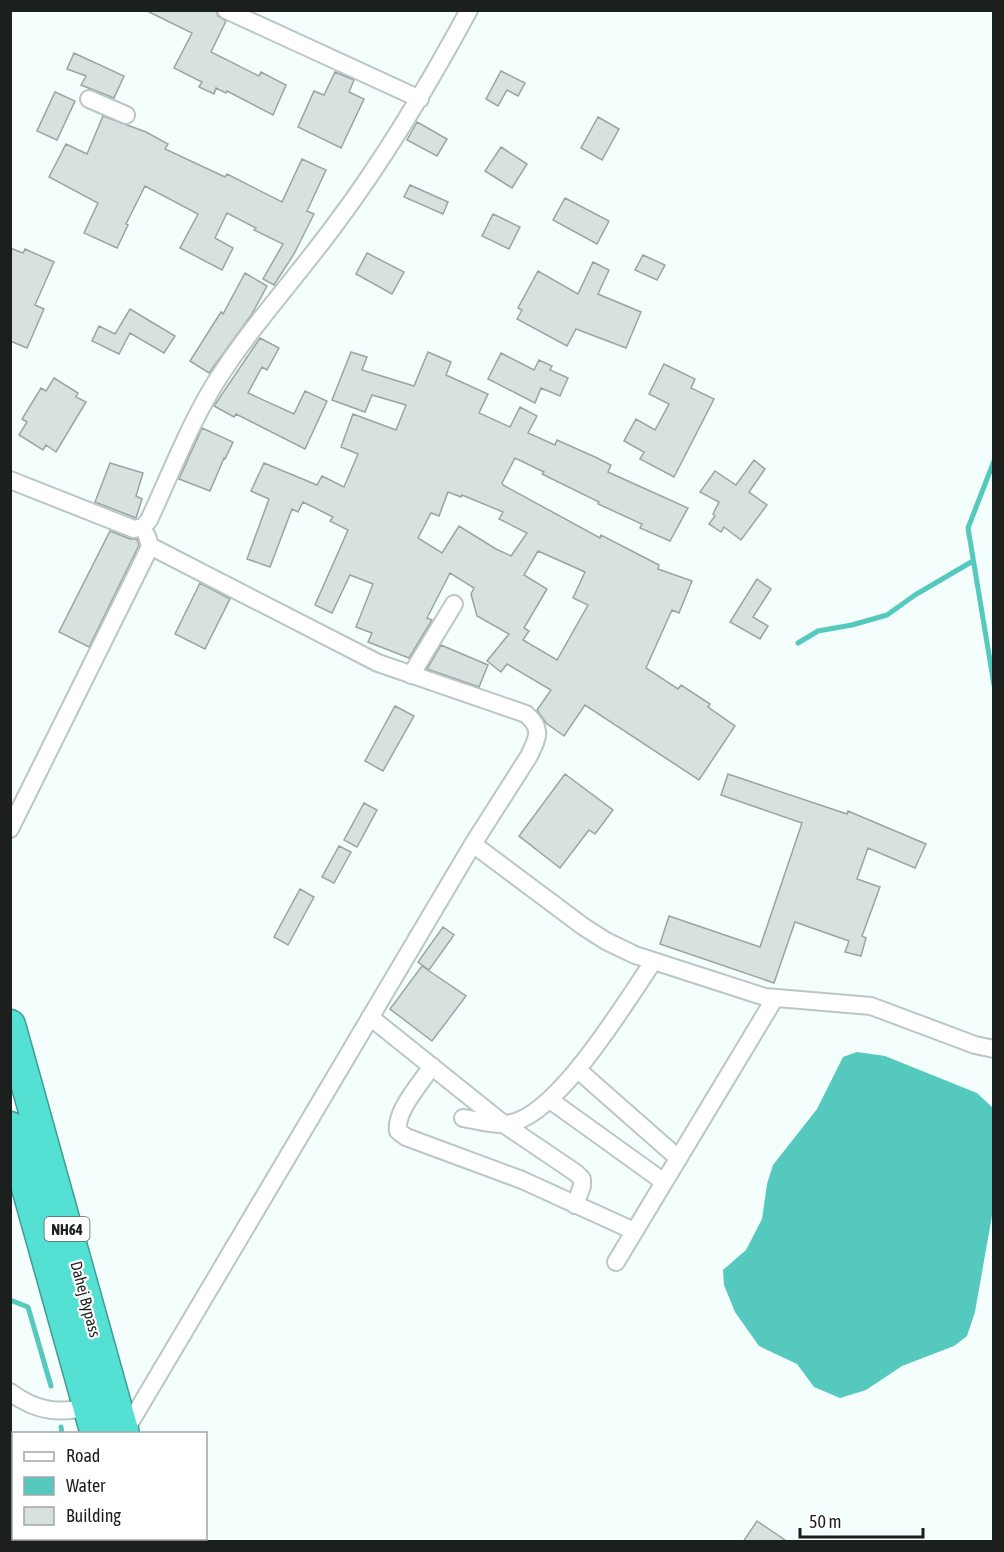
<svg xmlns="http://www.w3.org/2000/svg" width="1004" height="1552" font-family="'Asap Condensed',sans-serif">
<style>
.water{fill:#56c9be}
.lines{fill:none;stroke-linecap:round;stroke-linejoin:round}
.stream{stroke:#56c9be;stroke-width:5}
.building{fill:#d7e2e0;stroke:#9aa4a3;stroke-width:1.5;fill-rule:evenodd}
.street-casing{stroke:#bcc6c5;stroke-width:20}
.highway-casing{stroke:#409c94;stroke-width:33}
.street{stroke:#fff;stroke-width:16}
.highway{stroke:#54e0d3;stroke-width:30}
.labels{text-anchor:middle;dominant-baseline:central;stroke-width:4.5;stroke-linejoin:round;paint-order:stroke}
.shield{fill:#fff;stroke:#5f6262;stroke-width:1.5}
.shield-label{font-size:15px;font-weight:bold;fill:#1b1f1e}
.street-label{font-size:16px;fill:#1b1f1e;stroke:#fff}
</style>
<rect width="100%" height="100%" fill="#f3fefd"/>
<!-- water -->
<path class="water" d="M857,1052L885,1056L977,1093L993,1108V1210L975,1312L967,1336L954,1346L902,1366L866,1390L840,1398L814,1387L797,1364L759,1346L735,1312L724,1285L723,1270L746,1250L762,1219L767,1184L773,1165L817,1109L843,1057Z"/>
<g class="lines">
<!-- stream -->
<path class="stream" d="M994,461L968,528L994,685
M798,643L818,631L852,625L887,615L915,595L973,561
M10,1300L28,1307L51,1386
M61,1427L62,1434
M91,1538L92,1542"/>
</g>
<!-- building -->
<path class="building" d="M145,10L216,11L218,16L226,21L211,52L259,76L261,72L286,85L273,115L227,91L226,93L216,88L214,94L199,87L202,82L174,68L192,33Z
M74,53L124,76L114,98L81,85L86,76L67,69Z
M501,71L525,83L518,96L507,90L498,106L486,99Z
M335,72L354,80L349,92L364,99L341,148L298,127L314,91L324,95Z
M55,92L75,101L57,140L37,131Z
M103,116L146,132L168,144L165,149L225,177L227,174L282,202L302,159L326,170L307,211L314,214L294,254L274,285L263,279L283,244L254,230L256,228L227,213L215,238L233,248L222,270L180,248L198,214L145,186L126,224L128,225L117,248L84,233L98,203L49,177L66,144L87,154Z
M598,117L619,129L602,160L581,148Z
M417,122L447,139L437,156L407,140Z
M501,147L527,164L512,188L485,171Z
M410,185L448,202L443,214L404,197Z
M565,198L609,221L597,244L553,220Z
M493,214L520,227L509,249L482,236Z
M10,248L23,253L25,249L54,262L35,305L44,309L27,348L10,341Z
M367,253L404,272L392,294L356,274Z
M643,255L665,265L657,280L635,270Z
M593,262L609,270L598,294L641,312L626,348L576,329L567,346L517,319L522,310L518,308L538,271L578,294Z
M245,273L267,286L252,314L209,373L190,361L221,312L223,314Z
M130,309L175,336L164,353L130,333L119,354L92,341L99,326L115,334Z
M260,338L279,348L267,370L262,367L248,393L294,414L305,391L327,401L305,449L236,414L234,417L214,406Z
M351,352L367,357L362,370L414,386L428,352L451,362L446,375L488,394L479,413L510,427L520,407L537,416L528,433L555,445L557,440L595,457L611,465L608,472L688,508L670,541L640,528L642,524L598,504L599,502L542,474L544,472L515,458L502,483L503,485L600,538L601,535L659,565L658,569L692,581L679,613L672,610L646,668L678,689L681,685L710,704L708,707L735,726L699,780L585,705L564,736L546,723L537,710L551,690L507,664L501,672L487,661L509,634L477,616L471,594L474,588L450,573L427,618L432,620L409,658L368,642L372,633L356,627L373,584L350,575L332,613L315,605L348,530L330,521L333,517L303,502L298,512L292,509L270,567L247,559L269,499L251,491L264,463L317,485L322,476L344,487L358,454L341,447L353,414L396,430L406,405L372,395L365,412L332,400ZM448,492L461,497L462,495L503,512L499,519L527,533L511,556L496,549L459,526L442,553L418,538L431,513L439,516ZM538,551L585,572L573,598L588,605L557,660L523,640L529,631L524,628L547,589L524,575Z
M501,353L534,370L539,360L552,366L550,370L568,378L560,396L541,388L535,403L488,379Z
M664,364L695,379L691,388L714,399L674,477L640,459L644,452L624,441L636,419L655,430L669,404L649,394Z
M54,378L78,393L76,397L86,402L56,452L46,445L43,450L19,435L27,422L22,419L41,388L46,391Z
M202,428L233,442L225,459L224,458L210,491L179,479Z
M754,460L765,469L749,492L767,505L741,540L724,527L721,532L709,524L715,516L713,514L719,502L700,492L715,471L736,485Z
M110,463L143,473L136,496L142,499L136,518L95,502Z
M110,531L130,539H137L139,545L89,647L59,632Z
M757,579L771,589L753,617L768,626L760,639L730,622Z
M200,583L230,599L205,649L175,634Z
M441,645L488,665L479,687L427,669Z
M395,706L414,716L383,771L365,761Z
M565,774L613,810L595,834L589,830L560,868L519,836Z
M728,774L847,814L848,811L926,844L915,868L868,848L857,879L880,887L862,936L866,938L861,956L845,952L849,941L795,922L774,983L660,944L669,916L760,947L802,823L721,795Z
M364,803L377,810L357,847L344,840Z
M339,846L351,852L334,883L322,877Z
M300,889L314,897L288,945L274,937Z
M443,927L454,935L429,970L418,962Z
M422,966L466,996L432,1041L390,1009Z
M757,1521L788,1542H743Z"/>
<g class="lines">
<!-- street casing -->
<g class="street-casing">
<path id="street" d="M226,10L420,99
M89,99L126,115
M10,480L134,529L143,527L149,520C170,475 188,428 214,385C250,327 297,277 337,222C387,155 429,84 469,10
M411,675L454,604
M10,829L147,553L150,546L147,536
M473,844L584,927L606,941L635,955L765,997L871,1006L975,1045L994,1049
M370,1017L505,1125L576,1173L582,1179V1186L575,1205
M432,1066C421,1083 395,1111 398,1131L406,1137L522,1180L634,1231
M578,1070L678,1158
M550,1100L664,1182
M463,1118C476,1120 491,1125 504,1124C554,1123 626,1001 653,962
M616,1262L775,998
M10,1392C38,1413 61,1414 94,1406
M124,1433L473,844L529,756C538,737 543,729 526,714L378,663L150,546"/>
</g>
<!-- highway casing -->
<g class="highway-casing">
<path id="highway" d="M10,1025L124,1434
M10,1127L96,1434
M127,1538L128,1542
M155,1538L156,1542"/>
</g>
<!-- street -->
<use href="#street" class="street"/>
<!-- highway -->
<use href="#highway" class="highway"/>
</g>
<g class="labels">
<!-- shield labels -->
<rect class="shield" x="44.5" y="1217" width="45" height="24" rx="4.5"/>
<g class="shield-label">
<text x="67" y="1229">NH64</text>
</g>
<!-- street labels -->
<g class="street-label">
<text transform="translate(86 1299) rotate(75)">Dahej Bypass</text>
</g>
</g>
<!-- border -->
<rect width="1004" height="1552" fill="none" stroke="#1b1f1e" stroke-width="24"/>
<!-- legend -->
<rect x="12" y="1432" width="195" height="108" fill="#ffffff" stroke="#a4a5a5" stroke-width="1.5"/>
<rect x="24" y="1452" width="30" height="9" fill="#ffffff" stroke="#a4a5a5" stroke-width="1.5"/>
<text x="66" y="1462" font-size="18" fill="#1b1f1e">Road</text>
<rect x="24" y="1477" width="30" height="18" fill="#56c9be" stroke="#a4a5a5" stroke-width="1.5"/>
<text x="66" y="1492" font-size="18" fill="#1b1f1e">Water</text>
<rect x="24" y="1507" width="30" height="18" fill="#d7e2e0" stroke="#a4a5a5" stroke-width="1.5"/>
<text x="66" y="1522" font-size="18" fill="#1b1f1e">Building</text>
<!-- scale -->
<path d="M800 1528v9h123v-9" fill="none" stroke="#1b1f1e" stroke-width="3"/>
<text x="809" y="1528" font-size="18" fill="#1b1f1e" stroke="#ffffff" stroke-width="4.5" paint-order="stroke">50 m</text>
</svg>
